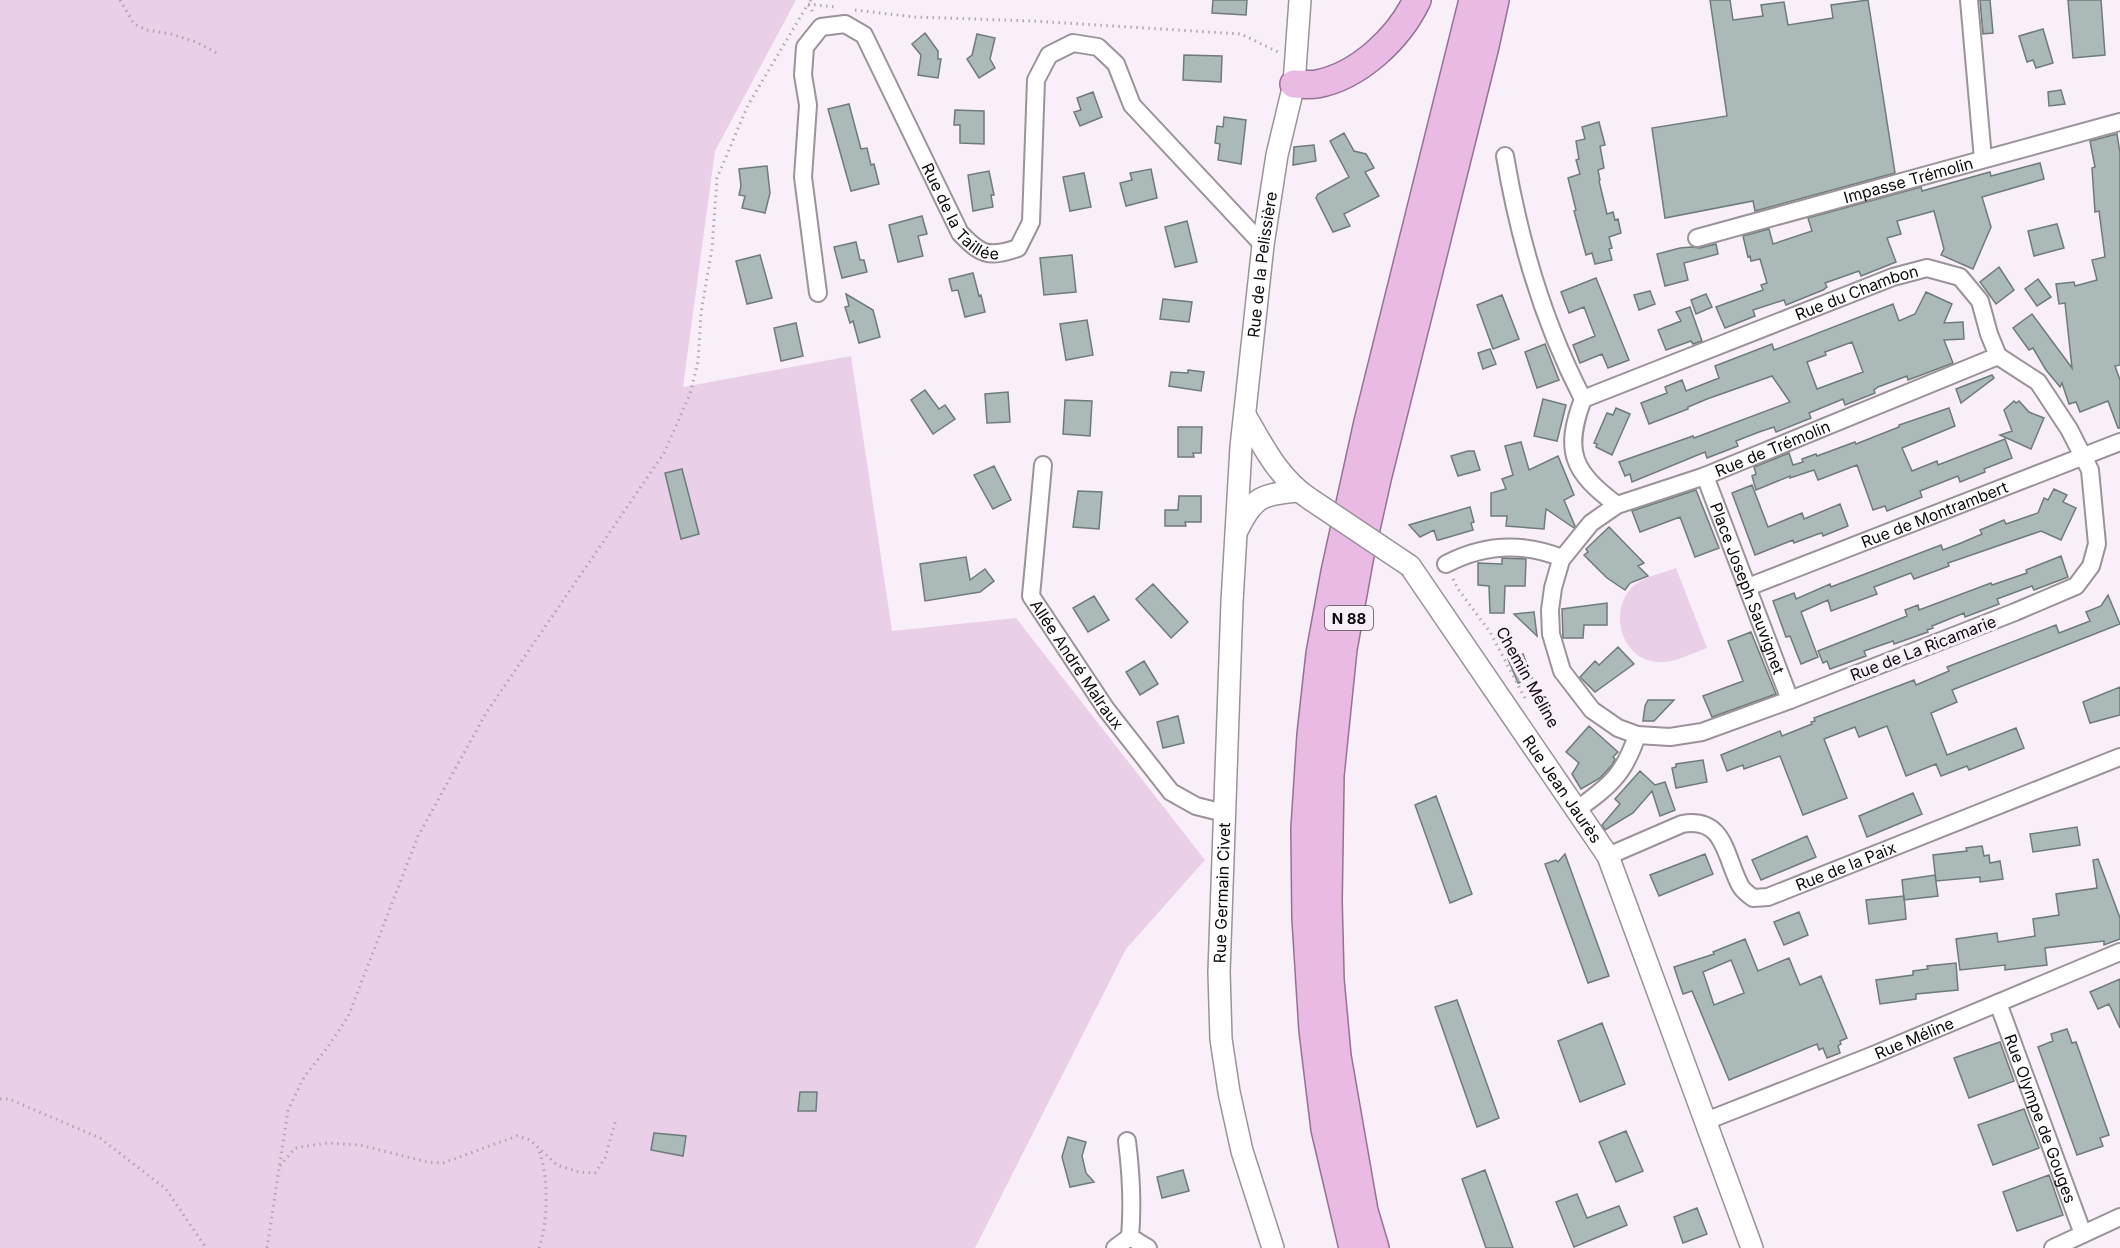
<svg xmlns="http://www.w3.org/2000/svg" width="2120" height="1248" font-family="Inter,sans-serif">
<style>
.green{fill:#eacfe8}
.building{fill:#abb9b8;stroke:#6e7b7a;stroke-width:1.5;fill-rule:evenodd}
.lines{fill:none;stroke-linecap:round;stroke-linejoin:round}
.minor-casing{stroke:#9b929a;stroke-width:20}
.tertiary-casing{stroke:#9b929a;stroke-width:24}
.trunk-casing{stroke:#977195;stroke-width:30}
.path{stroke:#afa7ae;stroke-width:3;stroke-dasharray:1.5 4.5;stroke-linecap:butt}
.minor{stroke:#fff;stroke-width:16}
.tertiary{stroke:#fff;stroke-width:21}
.trunk{stroke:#e8bae4;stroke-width:27}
.tertiary-bridge-casing{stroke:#9b929a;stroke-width:24;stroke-linecap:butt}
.tertiary-bridge{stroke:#fff;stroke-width:21}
.labels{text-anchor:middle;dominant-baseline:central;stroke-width:6;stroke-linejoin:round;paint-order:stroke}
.shield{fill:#f9eff8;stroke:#544f54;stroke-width:1.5}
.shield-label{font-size:15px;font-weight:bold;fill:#0d0a0d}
.street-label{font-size:16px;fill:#0d0a0d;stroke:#f9eff8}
</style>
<rect width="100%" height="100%" fill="#f9eff8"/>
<!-- green -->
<path class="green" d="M0,0H796L715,151L683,387L851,356L892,631L1016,618L1205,860L1126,949L975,1248H0Z
M1676,568L1707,648C1692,653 1673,664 1657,662C1619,659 1607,606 1636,584C1646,576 1663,573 1676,568Z"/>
<!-- building -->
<path class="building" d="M1213,0H1247L1246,15L1212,13Z
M1710,0H1730L1733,20L1763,16L1761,5L1784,2L1788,25L1833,18L1831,5L1868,0L1895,173L1755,211L1753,201L1665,218L1652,128L1727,116Z
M1980,0H1990L1993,33L1983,34Z
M2068,0H2101L2105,55L2073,58Z
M2043,29L2053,63L2036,68L2033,60L2027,62L2019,36Z
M925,33L938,51V59H941L938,78L918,75L921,55L912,44Z
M977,34L995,38L990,59L995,68L979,78L967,59L972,55Z
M1184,55L1222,56L1221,82L1183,80Z
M2061,90L2065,104L2049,106L2048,92Z
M1093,92L1102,117L1080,126L1074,112L1081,110L1077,98Z
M849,104L861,149L867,148L871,165L874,164L879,184L851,191L828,109Z
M955,110L984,111V144L960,143V125H954Z
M1224,117L1246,120L1241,164L1218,160L1220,144L1215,143L1217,126L1223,127Z
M1599,122L1605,145L1600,146L1604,168L1598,170L1600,180L1599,181L1607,214L1613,212L1615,220L1618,219L1621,233L1609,237L1612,248L1609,249L1612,260L1595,264L1592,253L1586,255L1574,211L1576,210L1568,178L1580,174L1576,160L1579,159L1576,141L1585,139L1582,127Z
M1344,133L1354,151L1366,154L1374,168L1365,172L1379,196L1344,214L1350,226L1333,232L1316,198L1318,194L1349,177L1330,141Z
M2117,134L2120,153V365L2115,366L2120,380V428H2118L2108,401L2080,412L2076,402L2069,404L2062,383L2060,387L2046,370L2033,348L2029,350L2013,328L2032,314L2072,368L2065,303L2059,304L2056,284L2074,282L2075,286L2097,280L2092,260L2105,257L2099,211L2095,212L2092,168L2095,167L2090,141Z
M1314,145L1316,161L1293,165L1294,147Z
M2040,163L2044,179L1982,197L1991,227L1973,269L1941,255L1944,249L1934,211L1897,221L1901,234L1887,238L1896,262L1861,276L1859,271L1825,283L1827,287L1823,290L1786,305L1784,300L1753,310L1755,316L1725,328L1716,307L1763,290L1761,285L1767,283L1760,259L1751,261L1750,256L1748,257L1743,236L1769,229L1773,244L1812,231L1808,218L1921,187L1922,191L1990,172L1991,176Z
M767,166L770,193L765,213L742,208L745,196L739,195L741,186L739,169Z
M1151,169L1157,198L1126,206L1120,183L1132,180L1130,173Z
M989,171L994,195H991L993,207L973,211L968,175Z
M1084,173L1091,207L1070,211L1063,177Z
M922,216L927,234L918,236L923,256L898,262L889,225Z
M1187,221L1197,262L1175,267L1165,227Z
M2057,224L2064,248L2034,256L2028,231Z
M856,242L860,260H864L867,272L842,278L834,247Z
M1716,244L1718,254L1684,263L1688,280L1665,286L1657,254L1680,248L1691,247L1700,248Z
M760,255L772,298L747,304L736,261Z
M1072,255L1076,292L1044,295L1040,258Z
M1999,267L2014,290L1996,304L1980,282Z
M973,273L979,296L981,295L985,312L965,317L958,290L952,291L949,279Z
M1596,278L1629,360L1608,368L1602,354L1580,363L1573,345L1595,336L1584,307L1569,313L1561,292Z
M2038,279L2051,297L2037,306L2025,289Z
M1650,291L1655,304L1639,310L1634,295Z
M1926,292L1952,304L1944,323L1963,322L1964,339L1944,340L1953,363L1908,380L1907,376L1878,387L1874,390L1875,393L1845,405L1843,399L1809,413L1811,418L1776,432L1774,427L1759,432L1736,441L1738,446L1707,458L1705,452L1632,482L1630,474L1625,476L1619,462L1693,436L1694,438L1790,402L1772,376L1707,399L1688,407V409L1649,424L1641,403L1667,393L1665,387L1682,380L1686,391L1719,378L1715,366L1772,344L1774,350L1893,304L1899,321L1915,314ZM1852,342L1863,372L1817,389L1807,362L1826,355L1825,352Z
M846,294L873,310L880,337L859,343L853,321L850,323L845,307L849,306Z
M1706,294L1712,307L1696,314L1691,300Z
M1502,295L1519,339L1493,349L1477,305Z
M1163,299L1192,302L1189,322L1160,319Z
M1690,307L1702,341L1693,344L1691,341L1666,350L1658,330L1681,321L1676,312Z
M1087,320L1093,355L1066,360L1060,324Z
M796,323L803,356L781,361L774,328Z
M1545,344L1559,380L1537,388L1525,352Z
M1490,349L1496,364L1483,369L1478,353Z
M1188,370L1204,372L1201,391L1169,386L1171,372L1188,373Z
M1992,375L1994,378L1961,403L1956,389Z
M925,390L939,409L945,405L955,419L933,434L911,400Z
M1008,392L1010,422L987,423L985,394Z
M1543,399L1566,405L1557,441L1534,436Z
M1065,400L1092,401L1090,436L1063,434Z
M2014,401L2016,403L2019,401L2029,412L2044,418L2031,449L2000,435L2012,431L2004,410Z
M1616,408L1630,414L1612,455L1596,447L1597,444L1594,443L1607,413L1613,415Z
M1949,408L1955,426L1902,448L1912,471L1937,461L1938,465L2005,439L2012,458L1984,469L1985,472L1960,482L1958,476L1920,491L1922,497L1887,511L1885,506L1873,510L1857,465L1818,480L1814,470L1790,478V476L1756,490L1752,476L1756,474L1754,467L1789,453L1793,465L1803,462L1802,459L1816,454L1817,456L1855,442L1856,444L1899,427V425Z
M1178,427H1202L1201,453H1193L1194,457H1178Z
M1521,442L1529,470L1558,456L1574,495L1564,500L1575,526L1574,528L1546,509L1544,529L1506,526L1507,516H1491V493L1506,489L1502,479L1513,475L1505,446Z
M1468,451H1474L1480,470L1458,476L1451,456Z
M994,466L1011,500L993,509L974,475Z
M682,469L699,534L681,539L665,473Z
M1752,485L1768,527L1802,513L1804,519L1840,504L1848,526L1823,536L1822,533L1818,534L1794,543L1793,540L1755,555L1732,493Z
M2054,489L2067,495L2063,502L2076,508L2061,540L2041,531L1948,563L1949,566L1914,579L1911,573L1874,587L1877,594L1831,611L1828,600L1801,612L1818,657L1801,664L1790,636L1786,637L1773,601L1794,593L1796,599L1830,584L1831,587L1941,545L1943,550L1961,543L1982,534L1980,530L2004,520L2006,524L2038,513L2044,498L2048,500Z
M1696,490L1719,548L1695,557L1680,517L1640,532L1632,511Z
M1078,491L1102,492L1099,529L1073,527Z
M1179,496H1201V522H1185L1186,526H1165V510H1178Z
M1470,507L1474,522L1471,523L1473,530L1439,540H1437L1434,530L1420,537L1409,525Z
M1609,527L1644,563L1638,566L1648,576L1630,583L1625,590L1607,578L1584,555L1588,552L1586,549Z
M2061,556L2068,577L2034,590L2032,586L1997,599L1999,604L1965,617L1964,613L1932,626L1933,628L1927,630L1928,632L1894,644L1893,641L1864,651L1866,656L1830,669L1827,661L1823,663L1818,651L1907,616L1905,610L1918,605L1919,610L1991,583L1992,585L2027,573L2026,570Z
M966,557L970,580L985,569L994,581L980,592L925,601L920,564Z
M1502,558L1526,559L1525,586H1505L1504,613H1490L1489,586L1478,585V563L1502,564Z
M1153,584L1188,622L1171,638L1136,599Z
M2108,595L2120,624L1952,690L1957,702L1931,713L1947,755L2016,728L2024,748L1969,770L1967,766L1941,776L1936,764L1906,776L1887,726L1859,737L1855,727L1824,739L1847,798L1803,815L1780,756L1744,769L1743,765L1727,771L1721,755L1780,731L1782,736L1812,724L1811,722L1815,721L1814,718L1914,680L1916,685L1949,671L1947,667L2056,625L2059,633L2090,621L2086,612L2101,606Z
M1094,596L1109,620L1088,632L1073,608Z
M1607,603V625H1584L1583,638H1563L1562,609Z
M1534,612L1537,636L1514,614Z
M1751,632L1776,694L1712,717L1703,696L1743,681L1728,641Z
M1618,647L1634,664L1595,692L1580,677L1595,661L1599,665Z
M1523,654L1532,678L1518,683L1508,659Z
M1144,661L1158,684L1140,695L1126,672Z
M2120,687V715L2090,723L2083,702Z
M1648,700H1674L1654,721H1643L1645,706Z
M1178,716L1184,743L1163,748L1157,722Z
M1589,726L1618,752L1613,757L1615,759L1612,765L1600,778L1581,789L1572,774L1579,763L1566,752Z
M1703,760L1707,782L1676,788L1672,768L1676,767V764Z
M1640,771L1655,785L1665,782L1675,810L1660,816L1652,791L1633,813L1605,830L1602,825L1620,804L1615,799Z
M1913,793L1922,814L1867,837L1859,816Z
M1436,796L1472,894L1450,903L1415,805Z
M2077,827L2080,845L2033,852L2030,834Z
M1807,836L1816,857L1761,880L1752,860Z
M1982,846L1984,856L1989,855L1990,863L2000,861L2003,879L1980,882V877L1936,881L1933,855L1967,851L1966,848Z
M1565,854L1609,976L1588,983L1545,864L1556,860L1558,862Z
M1705,854L1713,874L1659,896L1650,875Z
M2098,859L2120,918V939L2104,945V941L2045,948L2047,965L2005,970V965L1960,970L1956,939L1997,933L1998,942L2035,936L2033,919L2059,915L2056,894L2097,888L2093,860Z
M1935,875L1938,896L1904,900L1902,880Z
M1904,896L1906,919L1869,924L1866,900Z
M1799,912L1808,935L1784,945L1774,922Z
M1745,939L1758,971L1789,958L1800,985L1821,976L1847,1038L1840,1041L1841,1044L1838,1046L1840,1053L1827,1058L1823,1048L1819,1050L1817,1044L1729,1080L1692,991L1683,994L1674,967L1714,954L1713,952ZM1731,960L1744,993L1714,1005L1703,972Z
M1956,963L1958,990L1916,994V999L1880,1004L1876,980L1913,975V971L1928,969L1927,966Z
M2120,979V1028L2109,1004L2098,1009L2090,992Z
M1457,1000L1499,1118L1477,1127L1435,1007Z
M1602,1023L1625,1084L1580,1102L1558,1041Z
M2067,1029L2072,1043L2076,1042L2109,1135L2100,1138L2103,1146L2077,1155L2038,1047L2053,1041L2051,1034Z
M2000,1042L2014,1081L1969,1098L1954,1058Z
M800,1092H817L816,1111H798Z
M2024,1109L2039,1148L1993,1165L1978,1125Z
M1626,1131L1643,1171L1616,1182L1599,1142Z
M654,1133L686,1136L683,1156L651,1150Z
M1068,1137L1086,1142L1082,1156L1086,1173L1094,1182L1070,1187L1062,1157Z
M1183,1170L1189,1191L1162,1198L1157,1177Z
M1485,1170L1513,1248H1486L1462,1179Z
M2049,1175L2063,1215L2017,1231L2003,1192Z
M1577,1194L1587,1218L1619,1206L1627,1225L1574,1247L1556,1202Z
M1697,1208L1707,1234L1683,1243L1674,1217Z"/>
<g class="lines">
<!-- minor casing -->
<g class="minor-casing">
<g id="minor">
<path d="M1969,0L1983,159"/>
<path d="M1505,156C1519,239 1544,324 1583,399"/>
<path id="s1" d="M1697,238L2120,122"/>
<path id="s2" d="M818,293L803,177L808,105L803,75L805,47L821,27L845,24L864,35L960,233C981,255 988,258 1018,248L1031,222L1036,80L1049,55L1073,43L1098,47L1116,64L1132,105L1263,245"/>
<path id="s3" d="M1043,465L1031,596L1106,709L1171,792L1196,806L1224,813"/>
<path id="s4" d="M1705,476L1790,700"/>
<path id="s5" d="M1617,505C1573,472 1563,452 1583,399L1893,277L1927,268L1960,277L1980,301L1989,334L1998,356L2038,382L2069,429L2090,470L2097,544L2091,566L2076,586L2015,612L1790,700L1702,732L1670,737L1637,735L1618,728L1592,710L1562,671L1551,634L1550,610L1553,588L1561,560L1591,523L1617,505L1705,476L1998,356"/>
<path d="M1446,564C1484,544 1522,542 1562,558"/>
<path id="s6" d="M1748,587L2120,442"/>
<path d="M1575,811C1608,787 1624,776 1637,735"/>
<path id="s7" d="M1608,856L1682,824C1725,816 1725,857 1740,885C1742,890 1748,894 1753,898L1768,897L2120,757"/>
<path id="s8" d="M1998,1003L2083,1234"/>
<path id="s9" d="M1706,1121L1871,1056L2120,952"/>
<path d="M1127,1141C1131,1173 1133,1204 1130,1237L1148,1248"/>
<path d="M1115,1248L1130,1237"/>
<path d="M2053,1248L2120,1217"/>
</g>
</g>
<!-- tertiary casing -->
<g class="tertiary-casing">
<g id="tertiary">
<path d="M1245,415C1263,446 1279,479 1310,499"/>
<path d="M1238,529C1254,496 1262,495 1297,491"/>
<path id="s10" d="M1410,566L1608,856L1752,1248"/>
<path id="s11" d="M1273,1248L1242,1151L1229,1092L1221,1039L1219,972L1232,602L1241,447L1263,245L1277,155L1294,84L1300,0"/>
</g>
</g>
<!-- trunk casing -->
<g class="trunk-casing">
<path id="trunk" d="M1294,84C1301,84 1310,85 1317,84C1359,76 1399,38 1417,0
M1353,1248L1325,1129L1313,1030L1306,918L1305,829L1311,735L1320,654L1335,572L1368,422L1473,0
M1375,1248L1364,1211L1337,1056L1330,980L1328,901L1330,775L1343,649L1360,555L1378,475L1485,46L1495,0"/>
</g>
<!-- path -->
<path class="path" d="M120,0L134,24L147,30L171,34L196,42L219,54
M811,0L808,4L814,14
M855,10L915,17L1033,21L1241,34L1278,52
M1453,579L1458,589L1490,632L1527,702
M0,1099H9L100,1138L166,1189L206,1248
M280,1166L295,1148L327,1143L360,1145L427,1162L443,1163L517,1136L530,1140L557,1165L579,1172L595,1173L605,1158L616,1119
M267,1248L288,1110L304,1077L327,1048L348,1017L418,836L486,713L664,453L690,394L698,362L701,313L712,248L717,178L748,105L808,4L836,7
M539,1248C548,1224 549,1176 539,1151"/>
<!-- minor -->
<use href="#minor" class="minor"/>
<!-- tertiary -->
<use href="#tertiary" class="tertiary"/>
<!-- trunk -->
<use href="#trunk" class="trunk"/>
<!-- tertiary-bridge casing -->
<g class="tertiary-bridge-casing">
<path id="tertiary-bridge" d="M1310,499L1410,566"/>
</g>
<!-- tertiary-bridge -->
<use href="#tertiary-bridge" class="tertiary-bridge"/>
</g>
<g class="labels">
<!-- shield labels -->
<rect class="shield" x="1325" y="606" width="48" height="24" rx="4.5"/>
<g class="shield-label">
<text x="1349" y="618">N 88</text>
</g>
<!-- street labels -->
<g class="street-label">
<text stroke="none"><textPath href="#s1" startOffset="219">Impasse Trémolin</textPath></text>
<text stroke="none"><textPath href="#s2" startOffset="524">Rue de la Taillée</textPath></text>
<text stroke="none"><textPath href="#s11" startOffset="992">Rue de la Pelissière</textPath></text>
<text stroke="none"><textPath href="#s5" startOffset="418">Rue du Chambon</textPath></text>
<text stroke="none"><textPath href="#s5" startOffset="1815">Rue de Trémolin</textPath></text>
<text stroke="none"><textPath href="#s6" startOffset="200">Rue de Montrambert</textPath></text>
<text stroke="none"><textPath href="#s4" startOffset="120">Place Joseph Sauvignet</textPath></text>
<text transform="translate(1923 648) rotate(-21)">Rue de La Ricamarie</text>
<text stroke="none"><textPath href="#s3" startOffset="214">Allée André Malraux</textPath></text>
<text transform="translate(1528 677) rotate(61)">Chemin Méline</text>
<text stroke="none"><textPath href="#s10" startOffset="270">Rue Jean Jaurès</textPath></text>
<text stroke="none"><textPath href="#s7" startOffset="292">Rue de la Paix</textPath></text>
<text stroke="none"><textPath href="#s11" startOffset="362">Rue Germain Civet</textPath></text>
<text stroke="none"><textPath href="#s9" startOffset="224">Rue Méline</textPath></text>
<text stroke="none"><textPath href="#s8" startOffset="123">Rue Olympe de Gouges</textPath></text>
</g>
</g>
</svg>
